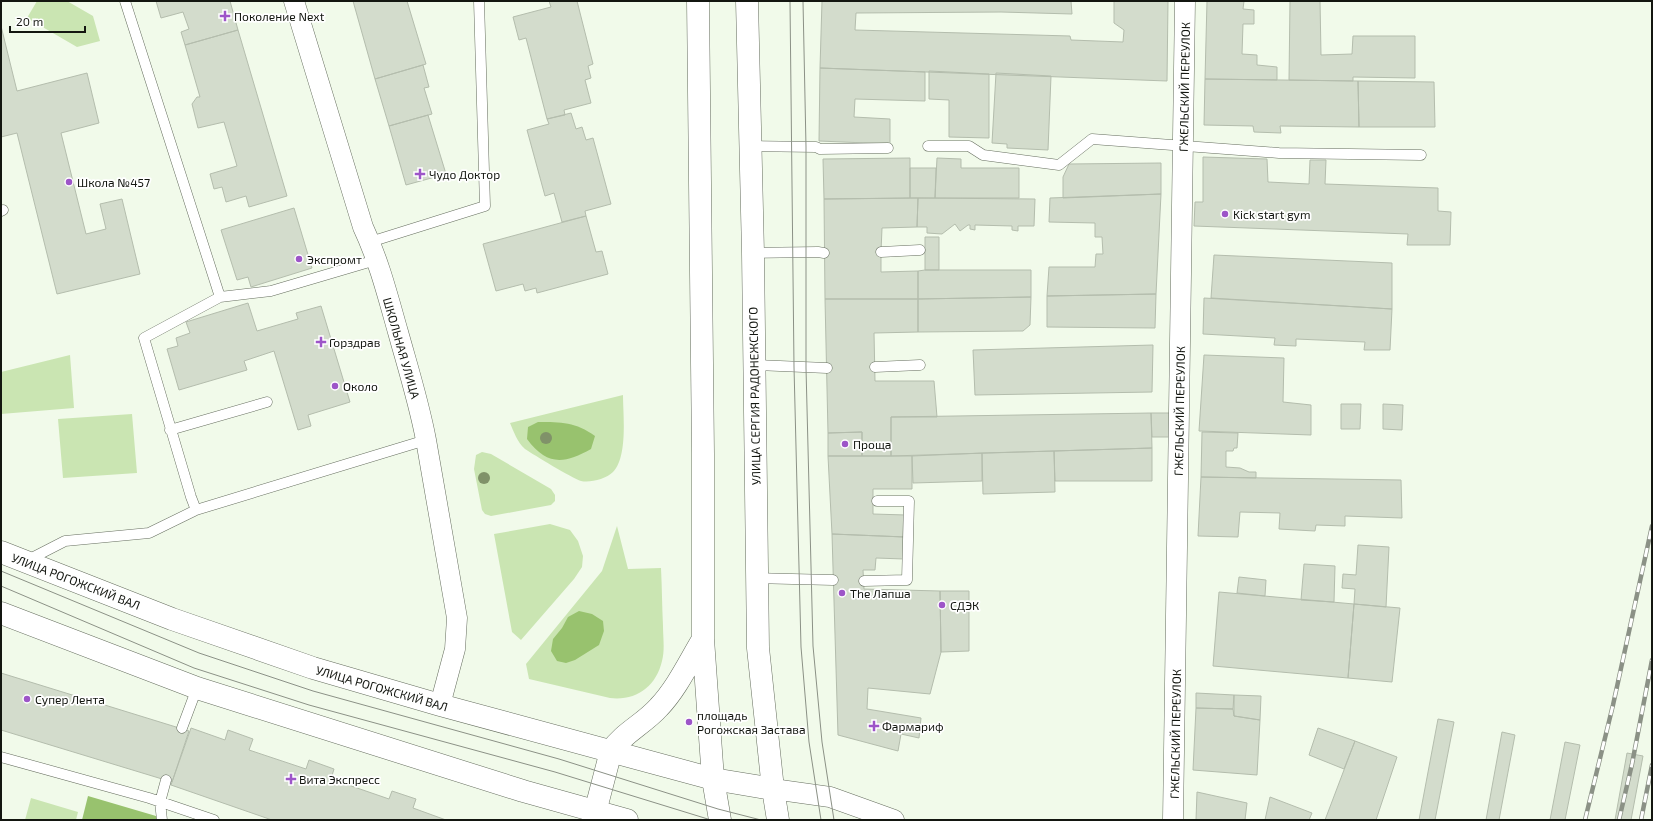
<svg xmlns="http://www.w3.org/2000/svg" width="1653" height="821" font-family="'Exo 2',sans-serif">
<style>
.green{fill:#cae5b2}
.forest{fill:#98c26e}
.building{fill:#d3dccc;stroke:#b4bdad}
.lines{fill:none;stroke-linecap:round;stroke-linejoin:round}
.lane-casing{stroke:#666e5f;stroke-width:11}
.street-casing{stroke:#666e5f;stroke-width:21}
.secondary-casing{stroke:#666e5f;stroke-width:23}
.primary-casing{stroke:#666e5f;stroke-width:23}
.lane{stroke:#fff;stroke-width:10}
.street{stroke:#fff;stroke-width:20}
.secondary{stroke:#fff;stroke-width:22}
.primary{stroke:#fff;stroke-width:22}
.tram{stroke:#8b9186;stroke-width:1}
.rail-casing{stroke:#8b9186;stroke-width:4.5}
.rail{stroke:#fff;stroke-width:3;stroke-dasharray:9;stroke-linecap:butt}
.tree{fill:#809269}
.poi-dot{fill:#9d55c8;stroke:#fff;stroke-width:1.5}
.labels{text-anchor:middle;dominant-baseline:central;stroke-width:3.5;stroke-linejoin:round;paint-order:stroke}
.poi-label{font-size:12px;fill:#131610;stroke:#fff;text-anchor:start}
.street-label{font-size:12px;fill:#131610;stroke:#fff}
</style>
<rect width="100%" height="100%" fill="#f1faea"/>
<!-- green -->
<path class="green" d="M37,1H67L93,16L100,41L77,47L27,18Z
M70,355L74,408L1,414V372Z
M623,395C623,414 628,457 613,472C606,479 590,483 581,481C572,478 534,455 525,449C517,442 514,432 510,423Z
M132,414L137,473L63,478L58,419Z
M482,452L491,454L551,489L555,495V501L551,505L491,516L485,514L482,510L474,469L476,455Z
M550,524L570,530L578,541L583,556L582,567L574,579L521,640L512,632L494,534Z
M617,526L628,569L661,568C662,587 662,607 663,626C663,637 665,650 662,661C656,687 636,701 610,698L529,679L526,664L602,571Z
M31,798L78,812L76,820H25Z"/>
<!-- forest -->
<path class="forest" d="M538,422C561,422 576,422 595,436L591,449C564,464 547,466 527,439L528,427Z
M579,611L592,614L603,621L604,631L599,645L575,660L566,663L557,661L551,651L553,639L562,628L568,617Z
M88,796L156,816L157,820H82Z"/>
<!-- building -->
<path class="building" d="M156,1H230L238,30L185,45L181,32L189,29L183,12L161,18Z
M353,1H407L426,64L375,79Z
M549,1H577L593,64L588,66L591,78L585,80L591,103L564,110L565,115L547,119L526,38L519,40L513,17L551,7Z
M822,1H1071L1072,14L1001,12L856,13L855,30L1070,36L1071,40L1123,42L1124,30L1114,23V1H1168L1167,81L820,68Z
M1207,1H1244L1243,9L1254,10V24H1243L1242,54L1257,55V65L1277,67V80L1205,79Z
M1290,1H1320L1321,55L1352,54L1353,36H1415V78L1353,77V81L1289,80Z
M1,26L17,91L87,73L99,123L61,133L86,234L106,229L100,204L122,199L140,274L57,294L17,133L1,137Z
M238,30L287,196L249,207L246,196L226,202L222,187L214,189L210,174L237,166L224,122L198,128L192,104L197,97H200L185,45Z
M423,65L429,87L424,88L432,114L389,126L375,79Z
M820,68L925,72V101L855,99L854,117L890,119V144L819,141Z
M929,71L989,74V138L949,137V100L929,99Z
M996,73L1051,76L1048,150L1007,148V144L992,143Z
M1205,79L1358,81L1359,127L1280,126L1281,133L1254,132L1253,126L1204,125Z
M1358,81L1434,82L1435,127H1359Z
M571,113L576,129L582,127L586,140L593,138L611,204L585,211L586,216L562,222L554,193L545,196L527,130L549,124L547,119Z
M428,115L446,174L406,185L389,126Z
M1203,157L1267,159L1268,182L1309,184L1310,160H1326L1325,184L1438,188V211L1451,212L1450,245H1407L1408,234L1194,226L1195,202H1203Z
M910,158V198L824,199L823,159Z
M937,158L961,159V168H1019V198H935Z
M1161,163V194L1063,198V177L1069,164Z
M910,168H936L935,198H910Z
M1161,194L1156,294L1047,296L1049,267H1095L1096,254H1103L1102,237H1095V223L1049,222L1050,198Z
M918,198L917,227L882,228L881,252V272L918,271V299H825L824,199Z
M918,198L1035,199L1034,226H1018V231L1012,230V226L975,225V230L970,229V225H968L960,231L955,224L942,234L927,233V227H917Z
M294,208L312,268L251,287L248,277L237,280L221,230Z
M586,216L596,252L602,251L608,274L537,293L536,288L525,291L523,284L496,291L483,244Z
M925,237H939V270H925Z
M1214,255L1392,263V309L1211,298Z
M925,270H1031V297L918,299V271Z
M1156,294L1155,328L1047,327V296Z
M1031,297L1030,325L1023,331L918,332V299Z
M1204,298L1392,309L1390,350H1364L1365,342L1296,339V346L1274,345L1275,338L1203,334Z
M825,299H918V332L874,333L875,381H934L937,417H891V456H862V432L828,433Z
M248,303L257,331L298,319L296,313L321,306L350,402L308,415L311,426L298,430L274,351L244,361L247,370L179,390L167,349L178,346L176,338L190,333L186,322Z
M1153,345L1152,392L975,395L973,350Z
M1204,355L1284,358L1283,402L1311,405V435L1199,431Z
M1341,404H1361L1360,429H1341Z
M1383,404L1403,405L1402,430L1383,429Z
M1151,413L1152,448L891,456V417Z
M1151,413H1170V437H1152Z
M862,432V456H828V433Z
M1202,432L1238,433L1237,448H1234L1233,451H1226V467L1240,468L1249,472H1256V478L1201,477Z
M1152,448V481H1055L1054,451Z
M1054,451L1055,492L983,494L982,453Z
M982,453V481L913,483L912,456Z
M828,456H912V489H873V514L906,515L905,537L832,534Z
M1201,477L1401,480L1402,518L1345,516V526L1316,525L1315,531L1279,529L1280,513L1240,512L1238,537L1198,536Z
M832,534L905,537L904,559L876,558L875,570H863L864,589L940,591L941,652L930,694L868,688L867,709L921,718L919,738L901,734L898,751L838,735Z
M1358,545L1389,547L1386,607L1354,604L1355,589L1342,588L1343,574L1356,575Z
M1304,564L1335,566L1334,602L1301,600Z
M1239,577L1266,580L1265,596L1237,593Z
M940,591H969V651L941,652Z
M1219,592L1354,604L1348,678L1213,666Z
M1354,604L1400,608L1392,682L1348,678Z
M1,673L189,731L172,782L1,730Z
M1196,693L1234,695L1233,709L1196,708Z
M1234,695L1261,696L1260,720L1234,716Z
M1196,708L1233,709L1234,716L1260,720L1257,775L1193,770Z
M1438,719L1454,722L1435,820H1419Z
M191,728L225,740L228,730L253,739L249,750L306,769L309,760L334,769L331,779L389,799L392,791L416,799L413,808L446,820H272L171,785Z
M1318,728L1355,741L1344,769L1309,755Z
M1502,732L1515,735L1499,820H1486Z
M1355,741L1397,757L1376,820H1325Z
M1565,742L1580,745L1565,820H1550Z
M1627,753L1643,756L1631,820H1615Z
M1197,792L1247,803L1245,820H1196Z
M1270,797L1312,813L1309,820H1265Z"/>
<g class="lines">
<!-- lane casing -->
<g class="lane-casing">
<path id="lane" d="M125,1L220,297
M750,146L816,147L820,149L888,148
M928,146H969L983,155L1059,165L1092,139L1279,153L1421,155
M1,211L3,210
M370,242L485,206L479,1
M881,252L920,250
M753,253L818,252L824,253
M754,365L827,368
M875,367L920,365
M170,430L267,402
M196,510L191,497L144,338L220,297L271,291L376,260
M26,561L65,541L149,533L196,510L426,440
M757,578L833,580
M864,581L907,580L909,501H877
M182,728L197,688
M1,757L149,798L214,820
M162,820L160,802L166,780"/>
</g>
<!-- street casing -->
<g class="street-casing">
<path id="street" d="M294,1L363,227C379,261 388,297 398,332C408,368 419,403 426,440L457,618L455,649L440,705
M773,789L830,797L894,820
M1173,820L1185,1"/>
</g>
<!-- secondary casing -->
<g class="secondary-casing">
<path id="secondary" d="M698,1L703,453V639L713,779L720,820
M747,1L753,253L758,648L773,789
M593,820L611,751C623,733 644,724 659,707C677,688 689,662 703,639"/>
</g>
<!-- primary casing -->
<g class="primary-casing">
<path id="primary" d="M1,552L172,619L313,668L440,705L713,779L773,789L778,820
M1,613L197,688L523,791L627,820"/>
</g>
<!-- lane -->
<use href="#lane" class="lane"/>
<!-- street -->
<use href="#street" class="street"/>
<!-- secondary -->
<use href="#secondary" class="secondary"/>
<!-- primary -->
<use href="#primary" class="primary"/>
<!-- tram -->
<path class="tram" d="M790,1L794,367L801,647L809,742L821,820
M803,1L806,147V368L813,646L822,742L834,820
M1,571L199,653L313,691L559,759L718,809L761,820
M1,586L194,668L309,705L555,772L711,820"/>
<!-- rail casing -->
<g class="rail-casing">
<path id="rail" d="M1585,820L1613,705L1652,526
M1619,820L1632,764L1652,660
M1641,820L1652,765"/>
</g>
<!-- rail -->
<use href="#rail" class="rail"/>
</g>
<!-- trees -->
<g class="tree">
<circle cx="546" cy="438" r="6"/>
<circle cx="484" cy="478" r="6"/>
</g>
<!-- markers -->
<g class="poi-dot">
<path d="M223 10h4v4h4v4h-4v4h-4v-4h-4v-4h4z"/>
<path d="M418 168h4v4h4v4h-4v4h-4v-4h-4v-4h4z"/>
<circle cx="69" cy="182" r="4"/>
<circle cx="1225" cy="214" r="4"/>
<circle cx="299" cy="259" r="4"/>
<path d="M319 336h4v4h4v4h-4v4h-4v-4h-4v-4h4z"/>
<circle cx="335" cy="386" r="4"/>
<circle cx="845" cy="444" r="4"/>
<circle cx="842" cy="593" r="4"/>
<circle cx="942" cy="605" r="4"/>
<circle cx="27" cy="699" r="4"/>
<circle cx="689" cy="722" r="4"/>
<path d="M872 720h4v4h4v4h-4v4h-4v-4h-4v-4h4z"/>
<path d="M289 773h4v4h4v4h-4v4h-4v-4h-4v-4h4z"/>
</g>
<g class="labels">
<!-- poi labels -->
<g class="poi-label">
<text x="234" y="16">Поколение Next</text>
<text x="429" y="174">Чудо Доктор</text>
<text x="77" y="182">Школа №457</text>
<text x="1233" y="214">Kick start gym</text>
<text x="307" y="259">Экспромт</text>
<text x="329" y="342">Горздрав</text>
<text x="343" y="386">Около</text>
<text x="853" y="444">Проща</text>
<text x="850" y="593">The Лапша</text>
<text x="950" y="605">СДЭК</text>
<text x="35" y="699">Супер Лента</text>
<text x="697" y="715">площадь<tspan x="697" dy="14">Рогожская Застава</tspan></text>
<text x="882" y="726">Фармариф</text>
<text x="299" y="779">Вита Экспресс</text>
</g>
<!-- street labels -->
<g class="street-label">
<text transform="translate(1184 87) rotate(-89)">ГЖЕЛЬСКИЙ ПЕРЕУЛОК</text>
<text transform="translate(402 348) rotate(74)">ШКОЛЬНАЯ УЛИЦА</text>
<text transform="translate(754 396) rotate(-91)">УЛИЦА СЕРГИЯ РАДОНЕЖСКОГО</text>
<text transform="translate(1179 411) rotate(-89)">ГЖЕЛЬСКИЙ ПЕРЕУЛОК</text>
<text transform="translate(76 581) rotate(21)">УЛИЦА РОГОЖСКИЙ ВАЛ</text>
<text transform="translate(382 688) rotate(16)">УЛИЦА РОГОЖСКИЙ ВАЛ</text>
<text transform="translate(1175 734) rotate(-89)">ГЖЕЛЬСКИЙ ПЕРЕУЛОК</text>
</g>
</g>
<!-- border -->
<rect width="1653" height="821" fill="none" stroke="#131610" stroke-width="4"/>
<!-- scale -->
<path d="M10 26v6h75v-6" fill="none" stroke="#131610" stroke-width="2"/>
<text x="16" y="26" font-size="12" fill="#131610" stroke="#ffffff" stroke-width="3" paint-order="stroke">20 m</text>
</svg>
